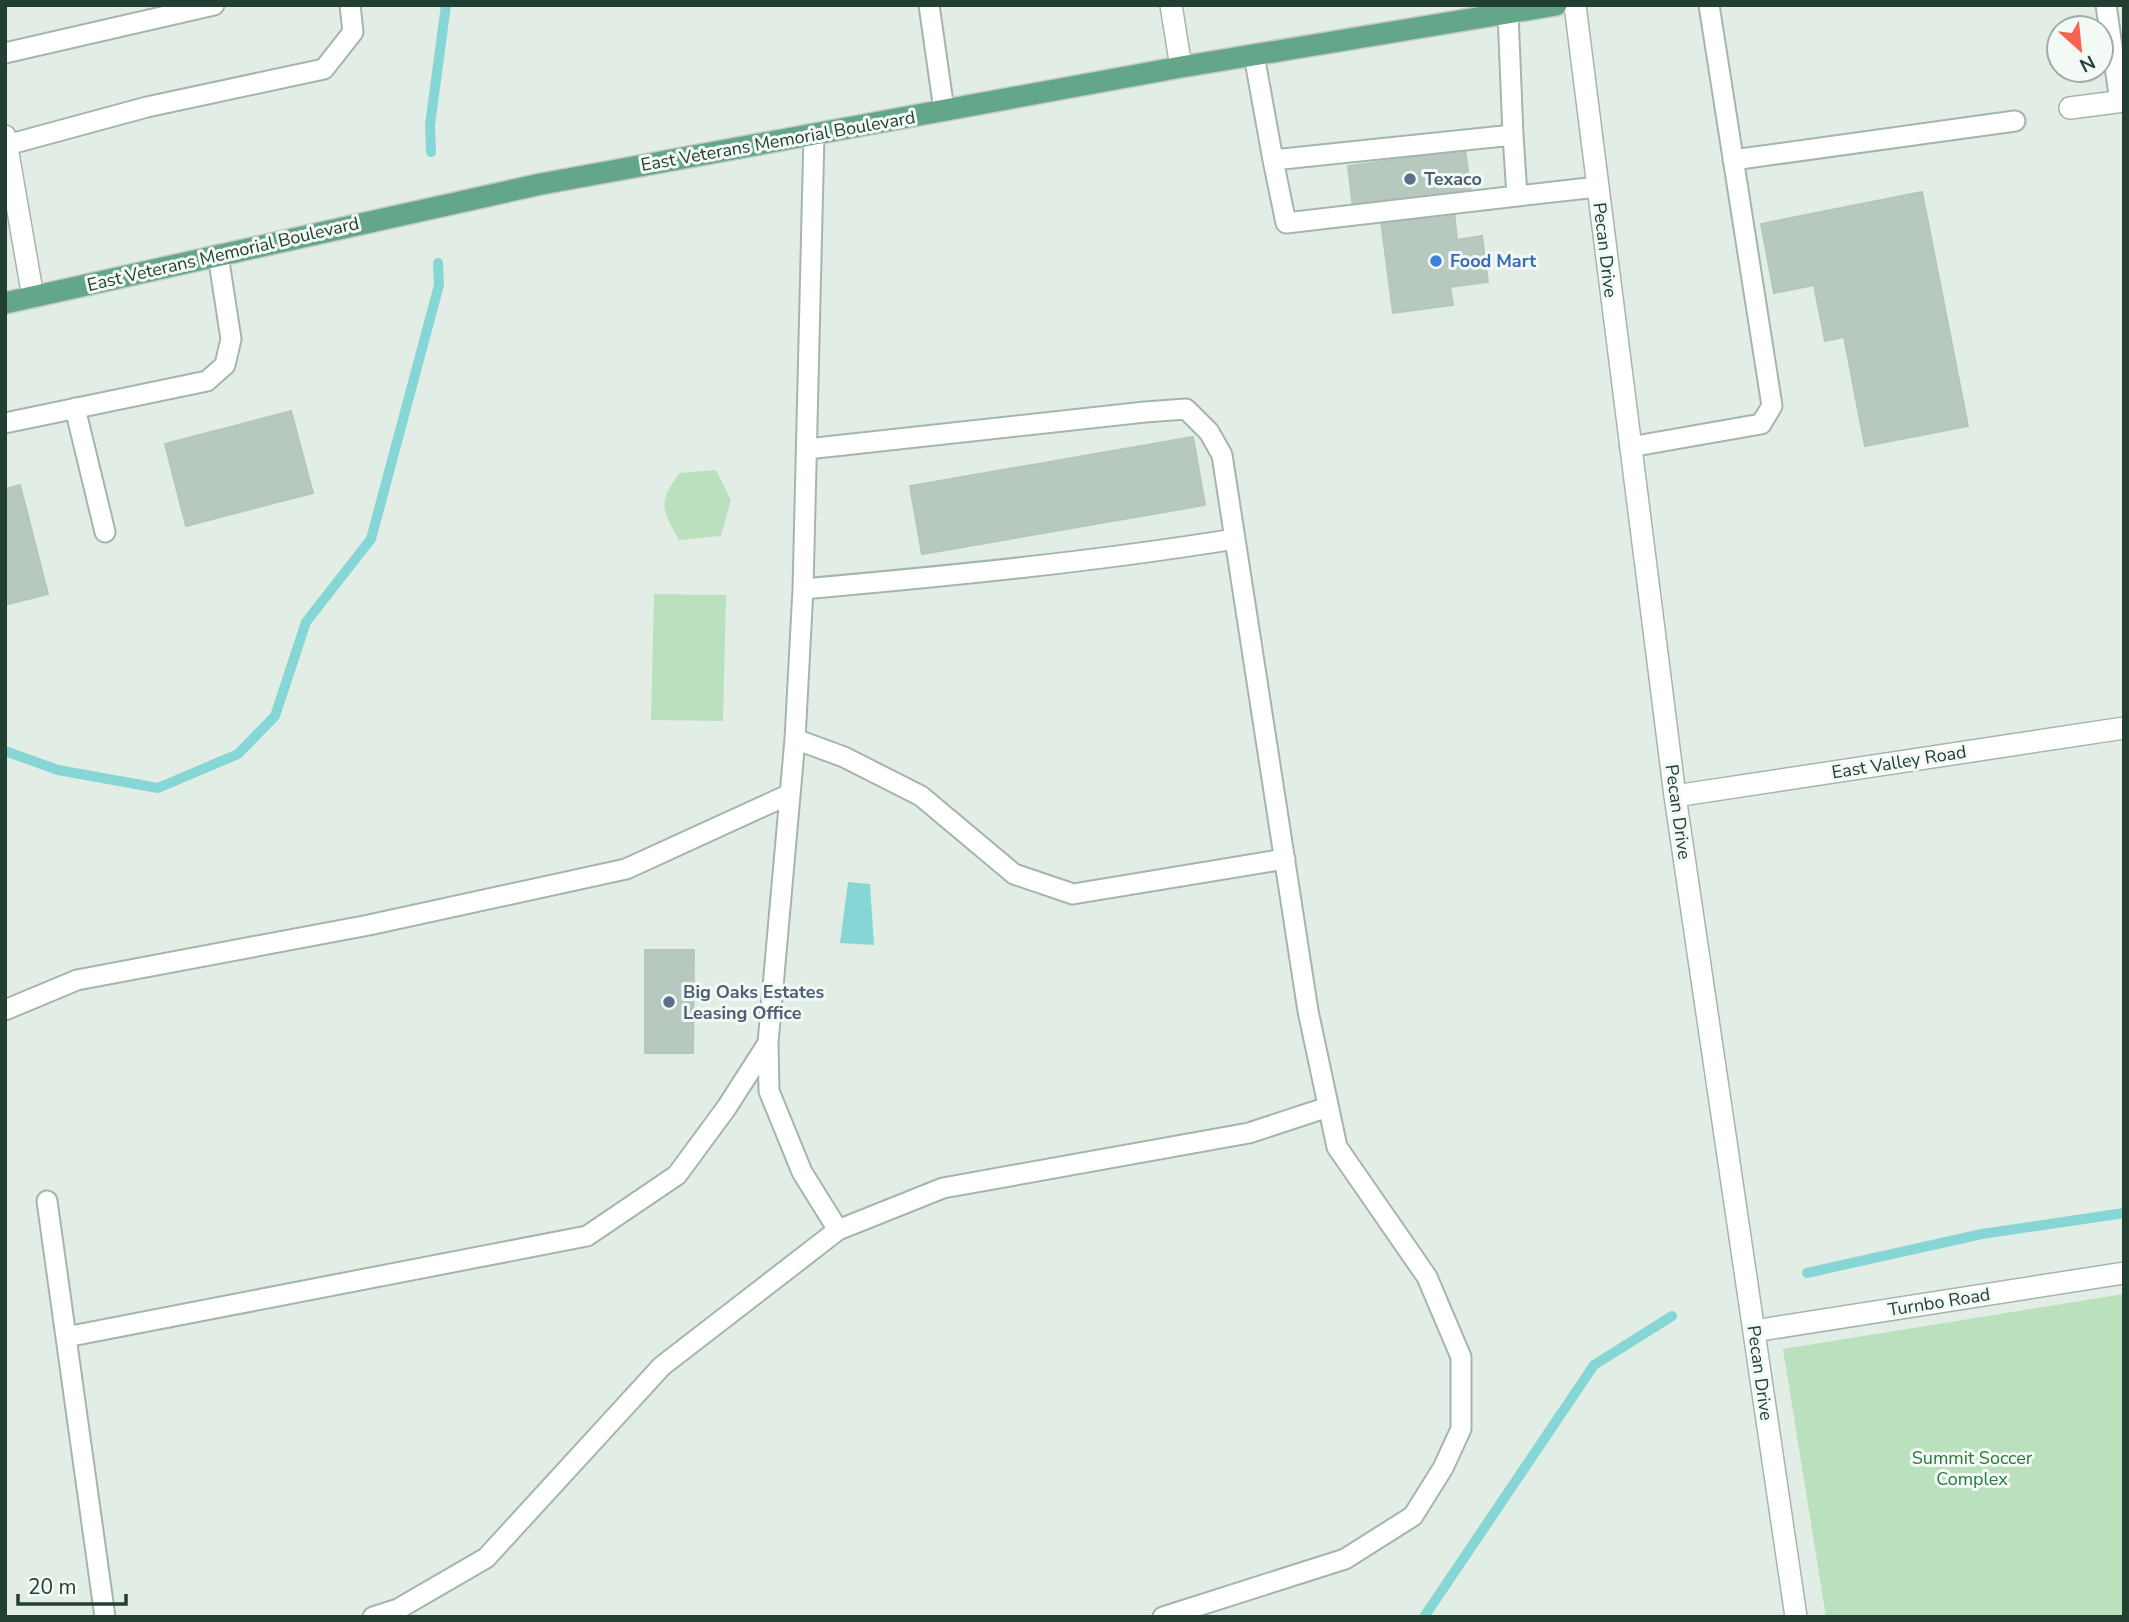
<svg xmlns="http://www.w3.org/2000/svg" width="2129" height="1622" font-family="'Nunito Sans',sans-serif">
<style>
.green{fill:#bae0be}
.water{fill:#87d6d6}
.lines{fill:none;stroke-linecap:round;stroke-linejoin:round}
.stream{stroke:#87d6d6;stroke-width:10}
.building{fill:#b7c8bf;stroke:#b4c7bc;stroke-width:2}
.service-casing{stroke:#a4b6ac;stroke-width:23}
.minor-casing{stroke:#a4b6ac;stroke-width:24}
.tertiary-casing{stroke:#a4b6ac;stroke-width:24}
.primary-casing{stroke:#c1cac6;stroke-width:24}
.service{stroke:#fff;stroke-width:19}
.minor{stroke:#fff;stroke-width:21}
.tertiary{stroke:#fff;stroke-width:21}
.primary{stroke:#64a68a;stroke-width:21}
.service-dot{fill:#5c6f8a;stroke:#f3f9f5;stroke-width:2.5}
.shop-dot{fill:#3f7fe0;stroke:#f3f9f5;stroke-width:2.5}
.labels{text-anchor:middle;dominant-baseline:central;stroke-width:6;stroke-linejoin:round;paint-order:stroke}
.street-label{font-size:18px;fill:#214032;stroke:#f3f9f5}
.service-label{font-size:18px;font-weight:bold;fill:#4e5e75;stroke:#f3f9f5;text-anchor:start}
.shop-label{font-size:18px;font-weight:bold;fill:#366cbe;stroke:#f3f9f5;text-anchor:start}
.park-label{font-size:18px;fill:#28793b;stroke:#f3f9f5}
</style>
<rect width="100%" height="100%" fill="#e2ede6"/>
<!-- green -->
<path class="green" d="M716,470L731,500L721,536L679,540C662,510 657,501 680,473Z
M654,594L726,595L723,721L651,720Z
M2124,1294V1617H1826L1783,1349Z"/>
<!-- water -->
<path class="water" d="M848,882L870,884L874,945L840,943Z"/>
<g class="lines">
<!-- stream -->
<path class="stream" d="M431,152L430,125L446,5
M5,751L58,770L158,788L238,754L275,716L306,622L371,539L439,285L438,263
M1807,1273L1982,1234L2124,1213
M1424,1617L1594,1365L1672,1316"/>
</g>
<!-- building -->
<path class="building" d="M1465,150L1471,192L1353,208L1348,166Z
M1922,192L1968,426L1865,446L1844,337L1825,341L1814,285L1774,293L1761,224Z
M1454,211L1457,240L1482,236L1488,282L1450,287L1453,305L1393,313L1381,221Z
M291,411L313,493L186,526L165,444Z
M1193,437L1205,505L922,554L910,486Z
M20,485L48,594L5,605V489Z
M645,950H694L693,1053H645Z"/>
<g class="lines">
<!-- service casing -->
<g class="service-casing">
<path id="service" d="M929,5L944,110
M2106,5L2120,101
M5,53L214,5
M1254,55L1273,160L1513,135L1508,13
M814,134L803,589L795,739L768,1043L769,1091L802,1172L838,1230
M7,145L147,107L324,69L353,32L350,5
M1273,160L1286,223L1517,196L1513,135
M1733,160L2015,121
M1517,196L1597,187
M75,408L105,532
M5,423L207,381L225,365L231,339L218,255
M1630,447L1761,424L1772,406L1709,5
M807,449L1145,412L1186,409L1209,432L1222,455L1308,1011L1337,1147L1427,1277L1461,1357V1429L1443,1468L1413,1516L1345,1559L1163,1617
M803,589C948,576 1092,562 1235,539
M795,739L844,757L921,796L1014,874L1073,894L1285,859
M5,1010L77,980L369,925L626,869L790,794
M47,1201L105,1617
M66,1337L587,1236L677,1175L727,1107L768,1043
M373,1617L398,1609L486,1558L662,1366L838,1230L943,1188L1249,1133L1328,1107"/>
</g>
<!-- minor casing -->
<g class="minor-casing">
<path id="minor" d="M1171,5L1181,67
M1575,5L1675,796L1796,1617
M2070,108L2124,101
M1675,796L2124,728
M1754,1331L2124,1273"/>
</g>
<!-- tertiary casing -->
<g class="tertiary-casing">
<path id="tertiary" d="M5,136L33,297"/>
</g>
<!-- primary casing -->
<g class="primary-casing">
<path id="primary" d="M5,303L541,184L1181,67L1556,5"/>
</g>
<!-- service -->
<use href="#service" class="service"/>
<!-- minor -->
<use href="#minor" class="minor"/>
<!-- tertiary -->
<use href="#tertiary" class="tertiary"/>
<!-- primary -->
<use href="#primary" class="primary"/>
</g>
<!-- markers -->
<g class="service-dot">
<circle cx="1410" cy="179" r="7"/>
<circle cx="669" cy="1002" r="7"/>
</g>
<circle class="shop-dot" cx="1436" cy="261" r="7"/>
<g class="labels">
<!-- street labels -->
<g class="street-label">
<text transform="translate(778 141) rotate(-10)">East Veterans Memorial Boulevard</text>
<text transform="translate(1605 250) rotate(83)">Pecan Drive</text>
<text transform="translate(223 254) rotate(-13)">East Veterans Memorial Boulevard</text>
<text transform="translate(1899 762) rotate(-9)">East Valley Road</text>
<text transform="translate(1678 812) rotate(82)">Pecan Drive</text>
<text transform="translate(1939 1302) rotate(-9)">Turnbo Road</text>
<text transform="translate(1760 1373) rotate(82)">Pecan Drive</text>
</g>
<!-- service labels -->
<g class="service-label">
<text x="1424" y="179">Texaco</text>
<text x="683" y="992">Big Oaks Estates<tspan x="683" dy="21">Leasing Office</tspan></text>
</g>
<!-- shop labels -->
<g class="shop-label">
<text x="1450" y="261">Food Mart</text>
</g>
<!-- park labels -->
<g class="park-label">
<text x="1972" y="1458">Summit Soccer<tspan x="1972" dy="21">Complex</tspan></text>
</g>
</g>
<!-- border -->
<rect width="2129" height="1622" fill="none" stroke="#214032" stroke-width="14"/>
<!-- north arrow -->
<g transform="translate(2080 49) rotate(153)"><circle r="33" fill="#f3f9f5" stroke="#9fafa7" stroke-width="2"/>
<path d="M0-5L12 26L0 18L-12 26Z" fill="#fa6253"/>
<text y="-10" font-size="19" font-weight="bold" text-anchor="middle" fill="#214032">N</text>
</g>
<!-- scale -->
<path d="M18 1594v10h108v-10" fill="none" stroke="#214032" stroke-width="3.5"/>
<text x="28" y="1594" font-size="21" fill="#214032" stroke="#f3f9f5" stroke-width="5" paint-order="stroke">20 m</text>
</svg>
